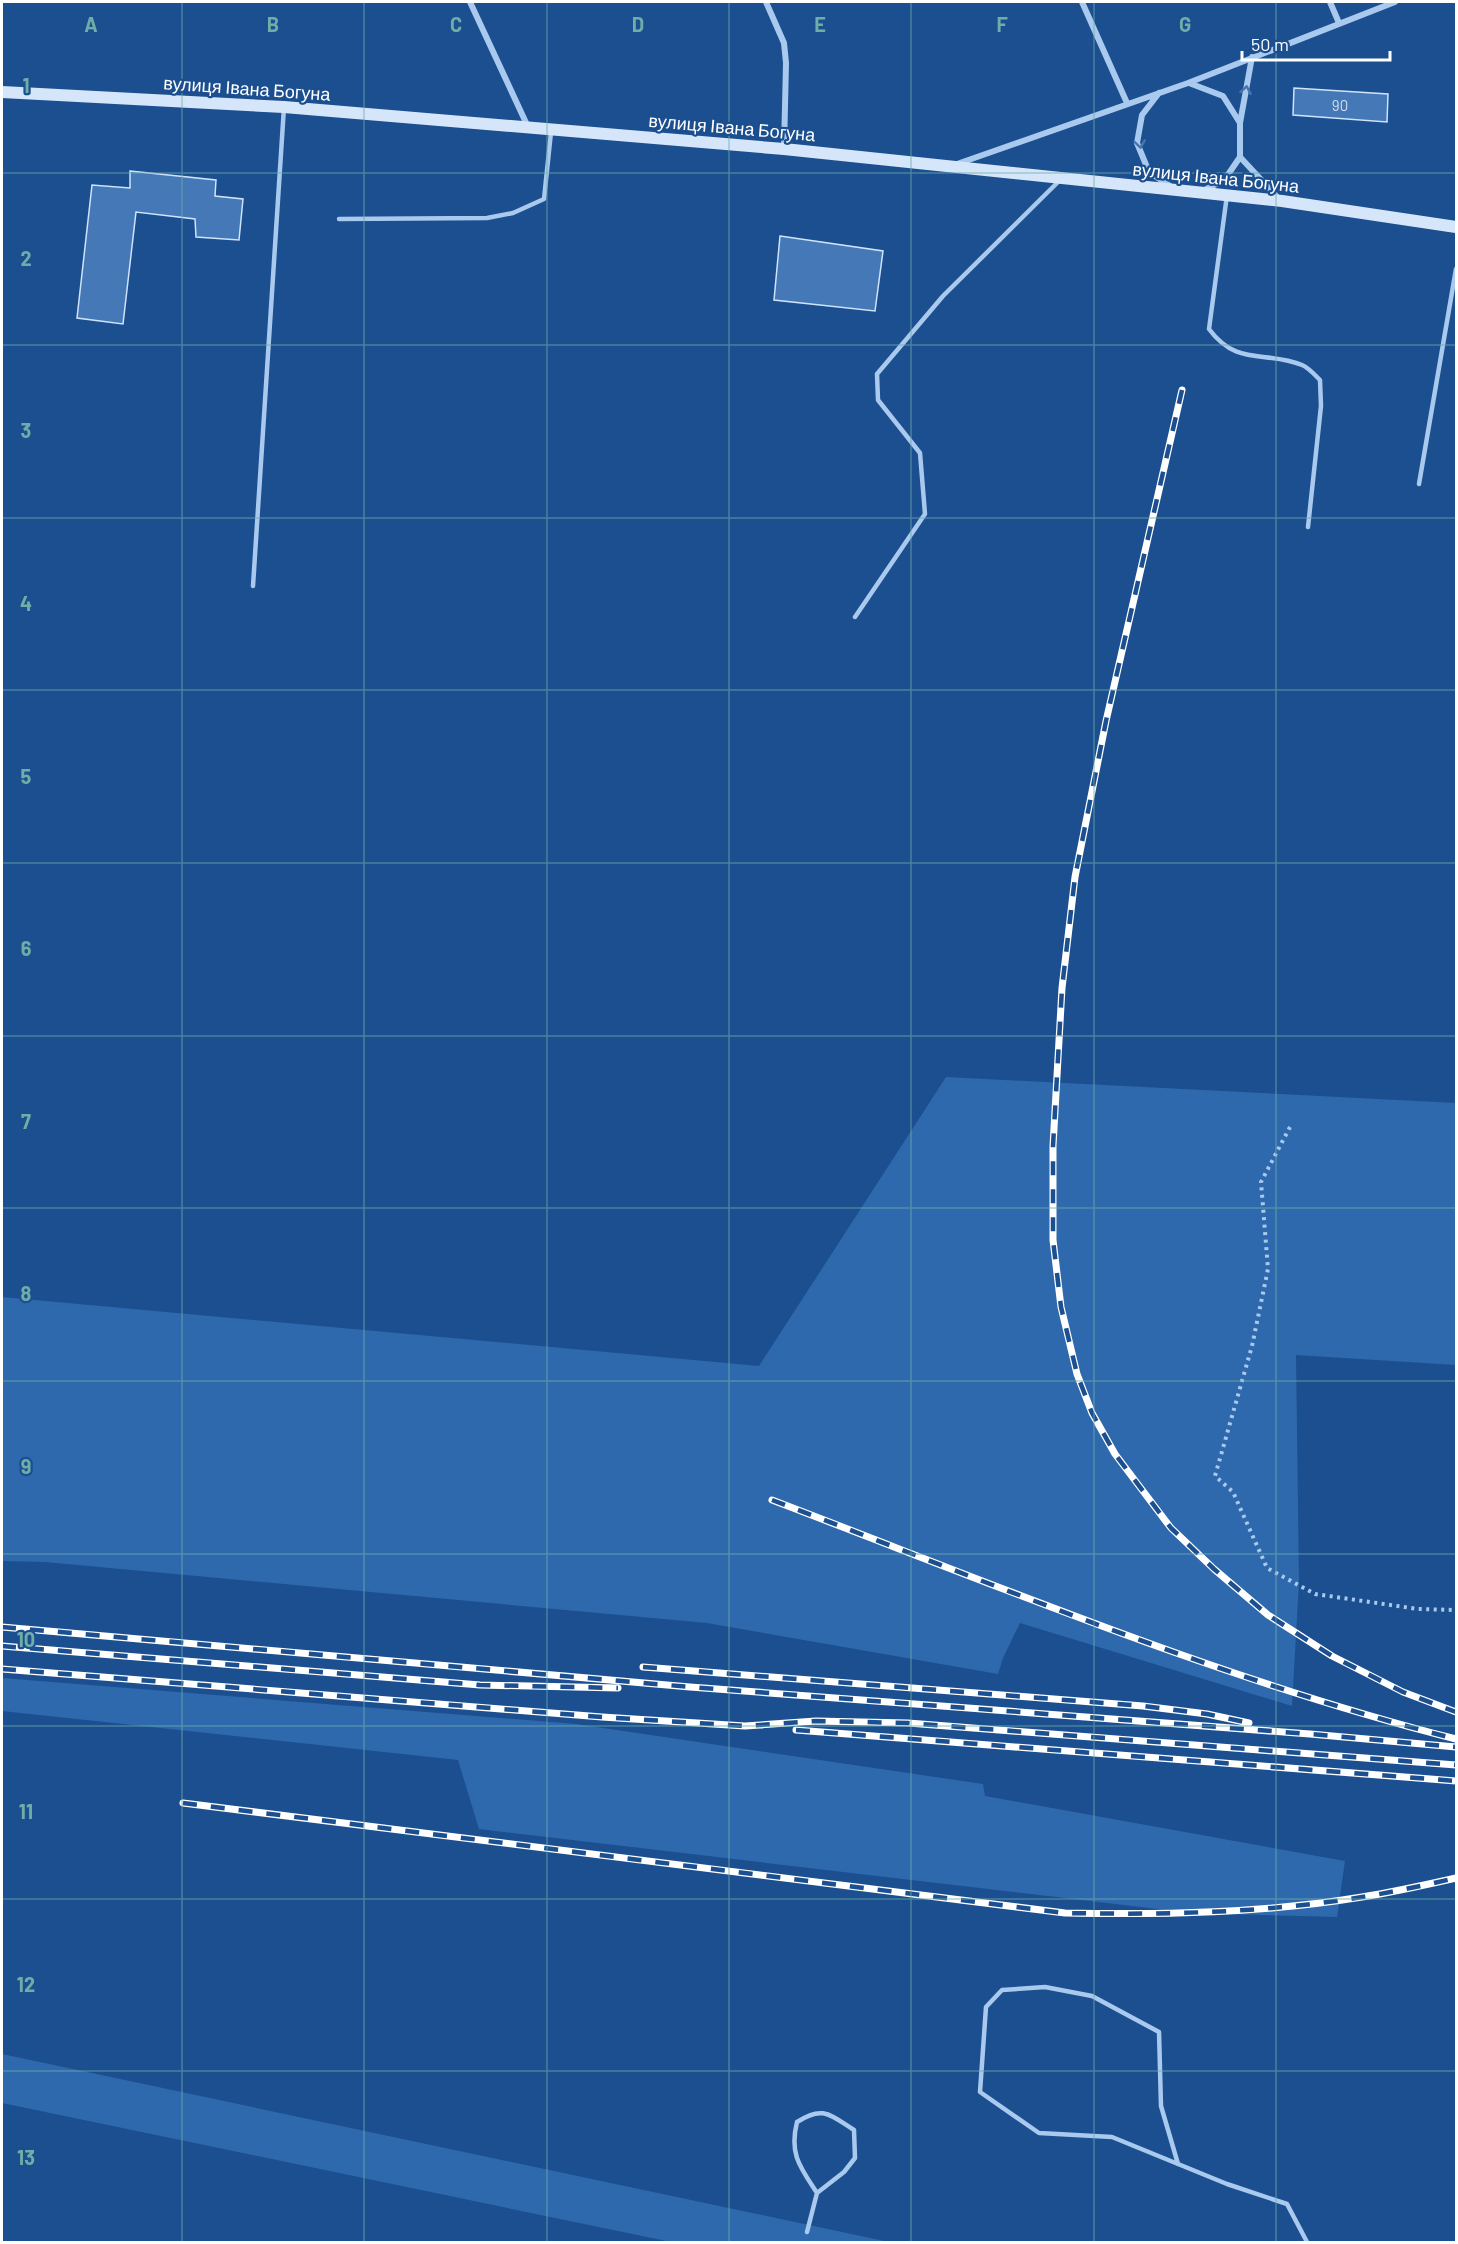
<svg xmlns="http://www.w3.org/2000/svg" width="1458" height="2244" font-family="Barlow,sans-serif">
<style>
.green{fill:#2e69ad}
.building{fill:#4478b7;stroke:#cfe3fa;stroke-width:1.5}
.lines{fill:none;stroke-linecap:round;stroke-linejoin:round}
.path{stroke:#a9c9ee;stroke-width:4;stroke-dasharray:3 4.5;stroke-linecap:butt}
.lane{stroke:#a9c9ee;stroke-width:4.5}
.street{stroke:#a9c9ee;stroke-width:6}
.secondary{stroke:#d6e6fa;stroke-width:12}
.rail-casing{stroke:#fff;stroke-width:7}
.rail{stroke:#1b4f8f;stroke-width:4.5;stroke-dasharray:14;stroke-linecap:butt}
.oneway{stroke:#4674ac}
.grid{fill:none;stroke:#6fada8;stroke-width:1.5;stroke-opacity:0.55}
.labels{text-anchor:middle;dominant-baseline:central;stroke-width:4.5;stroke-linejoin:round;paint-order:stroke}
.number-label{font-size:15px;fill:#d0dded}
.street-label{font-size:18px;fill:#fff;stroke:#1b4f8f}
.grid-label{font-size:20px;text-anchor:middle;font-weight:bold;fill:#6fada8;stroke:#1b4f8f;stroke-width:4.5;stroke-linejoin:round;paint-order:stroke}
</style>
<rect width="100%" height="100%" fill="#1b4f8f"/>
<!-- green -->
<path class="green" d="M946,1077L1456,1103V1365L1296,1355L1299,1582L1292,1706L1020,1623L1003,1658L998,1674L707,1623L45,1562L2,1561V1297L759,1366Z
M2,1678L576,1724L983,1784L985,1796L1345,1861L1337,1917L1191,1913L479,1829L458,1760L2,1711Z
M2,2054L889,2242H671L2,2103Z"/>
<!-- building -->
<path class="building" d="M1294,88L1388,94L1387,122L1293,115Z
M130,171L216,180L215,196L243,199L239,240L196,237L195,219L136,212L123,324L77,318L92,185L130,188Z
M780,236L883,251L875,311L774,300Z"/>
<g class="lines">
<!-- path -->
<path class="path" d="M1290,1127L1261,1182L1268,1269L1252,1346L1215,1476L1233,1492L1267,1568L1315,1594L1418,1609L1456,1610"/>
<!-- lane -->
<path class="lane" d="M1227,195L1209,329C1237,367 1265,350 1302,365C1309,368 1315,375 1320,380L1321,406L1308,527
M339,219L487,218L513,213L544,199L551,132
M1419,484L1456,269
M253,586L284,107
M855,617L925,514L920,453L878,400L877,374L943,296L1060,180
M1178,2164L1161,2106L1159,2032L1092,1996L1045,1987L1002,1990L986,2007L980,2092L1039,2133L1112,2137L1227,2184L1287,2204L1307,2242
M807,2232L817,2193C800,2167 789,2154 797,2122C823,2105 830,2115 854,2130L855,2158L844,2172L817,2193"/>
<!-- street -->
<path class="street" d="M470,2L528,127
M766,2L784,43L786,63L784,149
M1082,2L1127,103
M1330,2L1339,23
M1189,83L1223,96L1240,123V157L1225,179L1203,191
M1159,93L1142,115L1137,143L1149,172L1170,186
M1240,123L1252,57
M1240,157L1279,199
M957,164L1188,83L1395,2"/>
<!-- secondary -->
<path class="secondary" d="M2,92L284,107L784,149L1282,201L1456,227"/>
<!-- rail casing -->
<g class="rail-casing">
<path id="rail" d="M1182,390L1106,721L1075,877L1062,988L1053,1146V1240L1061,1307L1077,1374L1092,1413L1115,1454L1171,1528L1214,1569L1268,1615L1332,1656L1403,1692L1456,1712
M772,1500C996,1585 1225,1681 1456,1739
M2,1627L690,1687L1310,1734L1456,1747
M2,1646L480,1685L618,1688
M643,1667L1143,1706L1207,1714L1249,1723
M2,1669L602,1717L745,1726L816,1721L908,1723L1456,1765
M796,1730L1456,1781
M183,1803L1065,1913C1163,1915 1264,1913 1362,1897C1394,1892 1425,1885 1456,1878"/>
</g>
<!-- rail -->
<use href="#rail" class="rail"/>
</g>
<!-- one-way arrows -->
<defs><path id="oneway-chevron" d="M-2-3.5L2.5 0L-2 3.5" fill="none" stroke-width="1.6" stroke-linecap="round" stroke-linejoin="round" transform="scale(1.5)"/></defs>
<g class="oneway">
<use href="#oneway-chevron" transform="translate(1246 90) rotate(-80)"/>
<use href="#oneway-chevron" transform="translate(1140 144) rotate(82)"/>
</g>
<!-- grid -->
<path class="grid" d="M182,2V2242M364,2V2242M547,2V2242M729,2V2242M911,2V2242M1094,2V2242M1276,2V2242M2,173H1456M2,345H1456M2,518H1456M2,690H1456M2,863H1456M2,1036H1456M2,1208H1456M2,1381H1456M2,1554H1456M2,1726H1456M2,1899H1456M2,2071H1456"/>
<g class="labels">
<!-- number labels -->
<g class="number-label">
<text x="1340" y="105">90</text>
</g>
<!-- street labels -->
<g class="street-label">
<text transform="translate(247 88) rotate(4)">вулиця Івана Богуна</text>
<text transform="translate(732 127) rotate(5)">вулиця Івана Богуна</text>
<text transform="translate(1216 177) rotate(6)">вулиця Івана Богуна</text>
</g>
</g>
<g class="grid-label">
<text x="91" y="32">A</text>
<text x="273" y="32">B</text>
<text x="456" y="32">C</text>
<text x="638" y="32">D</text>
<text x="820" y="32">E</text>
<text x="1002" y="32">F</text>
<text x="1185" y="32">G</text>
<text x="26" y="93">1</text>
<text x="26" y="266">2</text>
<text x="26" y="438">3</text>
<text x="26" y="611">4</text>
<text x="26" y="784">5</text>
<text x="26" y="956">6</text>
<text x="26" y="1129">7</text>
<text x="26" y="1301">8</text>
<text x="26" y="1474">9</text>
<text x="26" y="1647">10</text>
<text x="26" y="1819">11</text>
<text x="26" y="1992">12</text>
<text x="26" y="2165">13</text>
</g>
<!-- border -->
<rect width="1458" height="2244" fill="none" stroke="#ffffff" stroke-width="6"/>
<!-- scale -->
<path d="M1242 51v9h148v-9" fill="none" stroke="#ffffff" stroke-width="3"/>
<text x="1251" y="51" font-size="18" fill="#ffffff" stroke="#1b4f8f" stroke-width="4.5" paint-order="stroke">50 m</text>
</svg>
